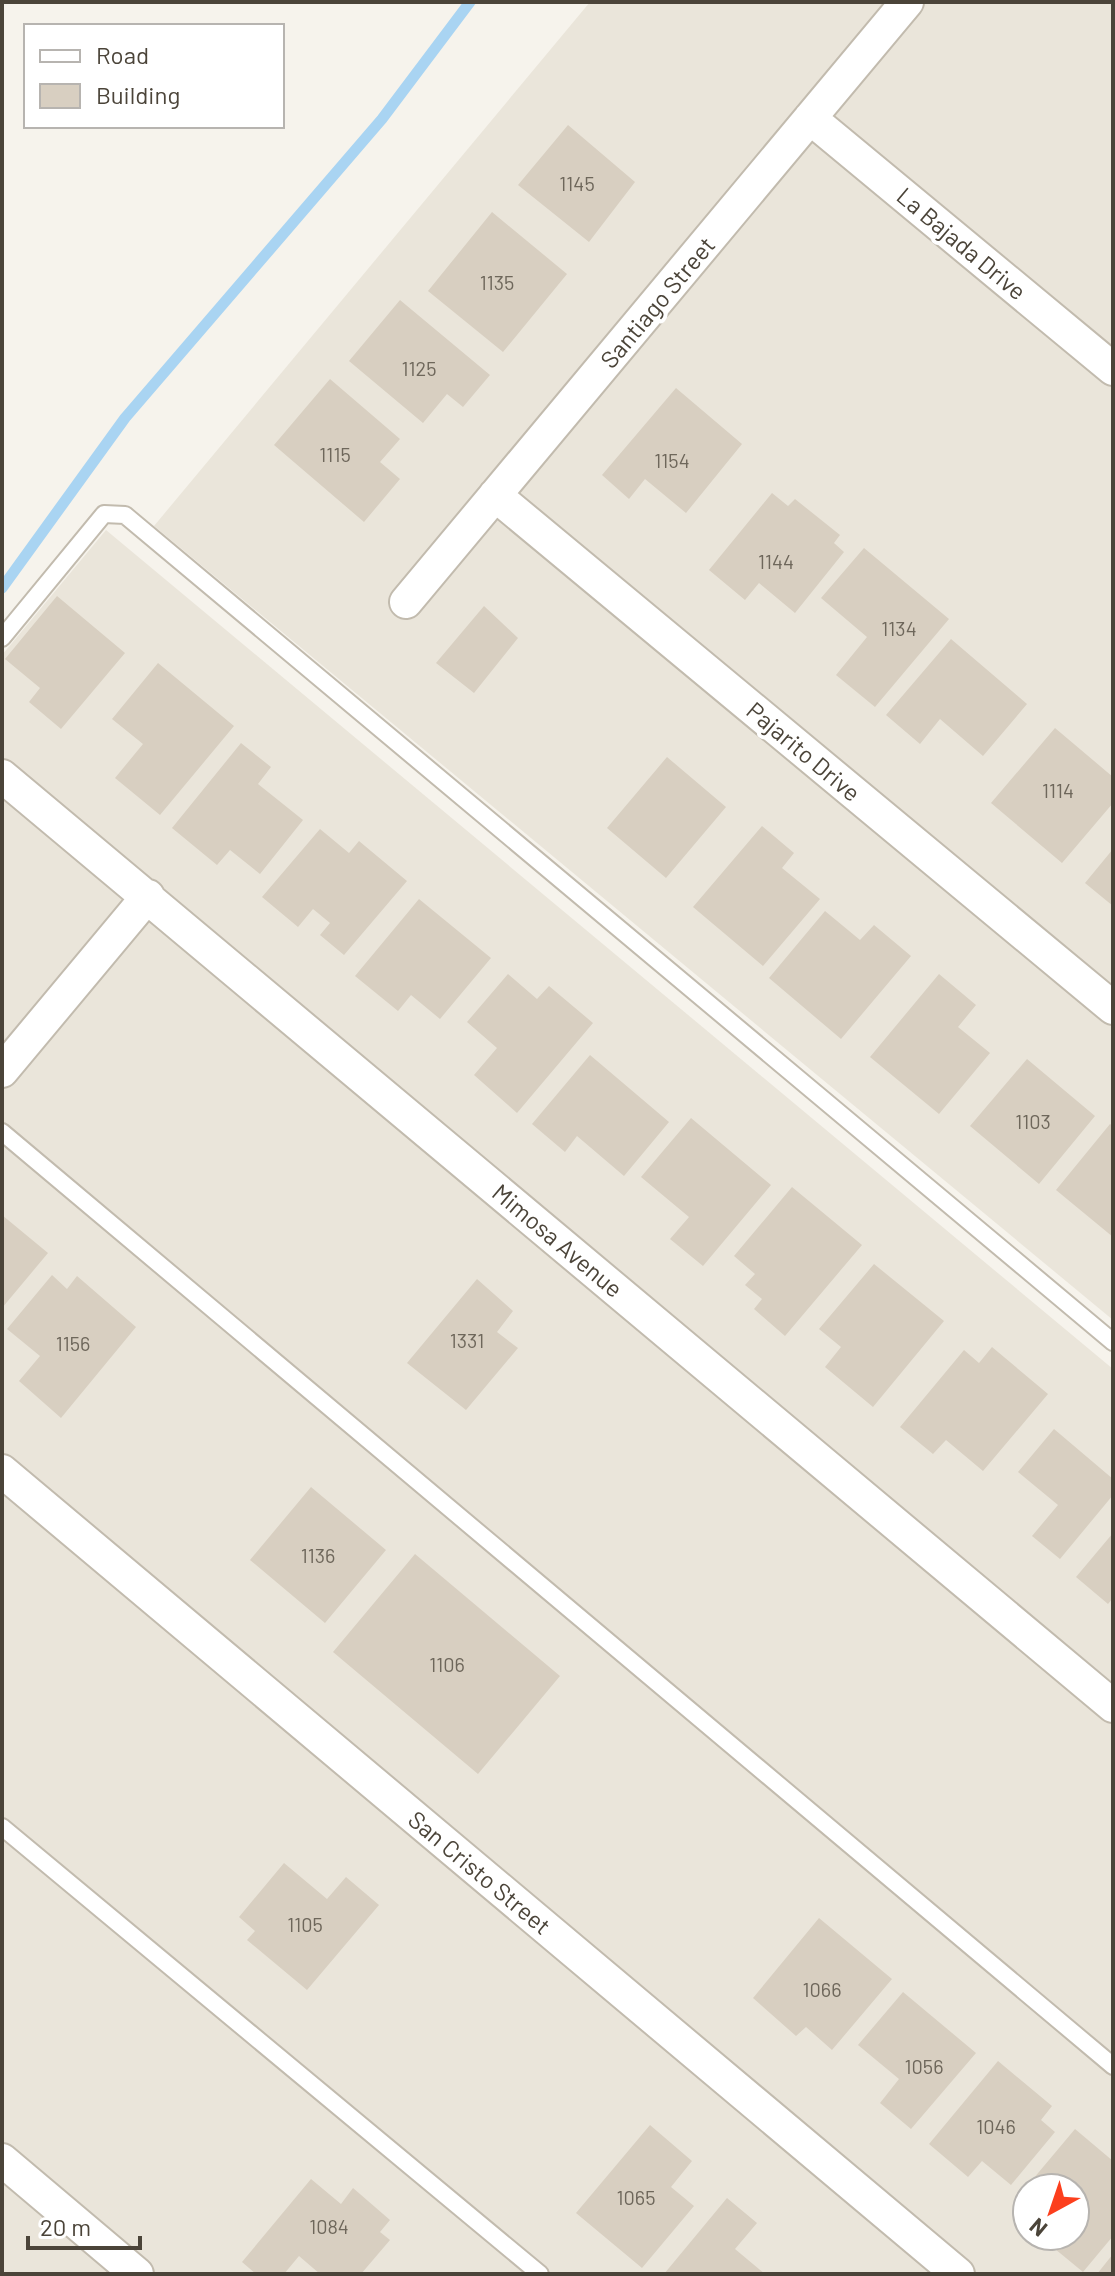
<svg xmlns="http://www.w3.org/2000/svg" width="1115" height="2276" font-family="Barlow,sans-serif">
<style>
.residential{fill:#eae5da;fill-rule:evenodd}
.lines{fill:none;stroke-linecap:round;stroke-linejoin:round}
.stream{stroke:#a9d4f2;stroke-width:11}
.building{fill:#d8cfc1}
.lane-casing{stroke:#c2bbae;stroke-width:20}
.street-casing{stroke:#c2bbae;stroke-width:36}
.lane{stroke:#fff;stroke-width:16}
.street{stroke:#fff;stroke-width:32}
.labels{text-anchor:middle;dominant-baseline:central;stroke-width:8;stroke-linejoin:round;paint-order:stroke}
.number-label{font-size:20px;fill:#6e675b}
.street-label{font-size:24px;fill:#4b4439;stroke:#fff}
</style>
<rect width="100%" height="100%" fill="#f6f3ec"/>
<!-- residential -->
<path class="residential" d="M590,2H1113V1320L154,526Z
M106,530L1113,1369V2274H2V655ZM1027,2188H1075V2236H1027Z"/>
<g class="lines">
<!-- stream -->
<path class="stream" d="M2,588L125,418L382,119L470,2"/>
</g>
<!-- building -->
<path class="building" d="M568,125L635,182L589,242L518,185Z
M492,212L567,274L503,352L428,291Z
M400,300L490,375L463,407L447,394L423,423L349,361Z
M330,379L400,439L380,462L400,479L364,522L274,445Z
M676,388L742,444L686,513L645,479L629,499L602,475Z
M772,493L788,506L795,499L840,535L834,543L844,552L795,613L759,583L745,600L709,570Z
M864,548L949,619L875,707L836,675L867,637L821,598Z
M57,596L125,653L61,729L29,702L40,688L5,659Z
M484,606L518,638L474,693L436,663Z
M951,639L1027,704L983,756L940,719L920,744L886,715Z
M158,663L234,726L160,815L115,778L143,744L112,719Z
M1055,728L1113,777V803L1062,863L991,803Z
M241,743L271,767L258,784L303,820L260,874L230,850L217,865L172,828Z
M667,757L726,807L666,878L607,828Z
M762,826L794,853L782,868L820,899L763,966L693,907Z
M320,829L349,853L359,841L407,881L344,955L320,935L330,923L313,909L298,927L262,897Z
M1113,849V906L1085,883Z
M419,899L491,958L440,1019L411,995L398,1011L355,976Z
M825,911L860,940L874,925L911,956L841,1039L769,978Z
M508,974L537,999L549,986L593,1023L517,1113L474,1075L497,1048L467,1022Z
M939,974L976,1005L958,1027L990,1053L939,1114L870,1057Z
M590,1055L669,1122L624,1176L577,1136L565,1152L532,1124Z
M1027,1059L1095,1116L1039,1184L970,1126Z
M691,1118L771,1185L703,1266L670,1239L689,1217L641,1177Z
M1110,1124L1113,1126V1237L1056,1190Z
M792,1187L862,1245L785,1336L754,1309L762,1299L745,1285L755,1274L734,1256Z
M2,1215L48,1253L2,1308Z
M874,1264L944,1321L873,1407L825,1367L841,1347L819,1329Z
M52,1275L67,1289L77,1276L136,1327L61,1418L19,1381L40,1356L7,1329Z
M477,1279L513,1311L497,1332L518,1348L466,1410L407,1363Z
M992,1347L1048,1394L983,1471L946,1440L933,1454L900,1427L964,1350L979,1363Z
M1054,1429L1113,1479V1495L1060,1559L1032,1536L1058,1505L1018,1472Z
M311,1487L386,1550L325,1623L250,1560Z
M1113,1533V1598L1108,1604L1076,1577Z
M415,1554L560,1676L478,1774L333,1652Z
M284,1863L327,1899L346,1877L379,1905L307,1990L247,1940L255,1931L239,1917Z
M819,1918L892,1979L832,2050L806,2027L796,2036L753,1998Z
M903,1992L976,2053L911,2129L880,2103L899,2079L858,2045Z
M998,2061L1052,2106L1041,2120L1055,2132L1011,2185L982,2161L968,2177L929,2144Z
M650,2125L692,2161L671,2187L694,2206L642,2268L576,2213Z
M1075,2129L1113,2161V2236L1083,2272L1049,2244L1056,2236H1075V2188H1031L1028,2185Z
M311,2179L341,2204L353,2188L390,2220L380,2232L390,2240L361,2274H320L299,2256L284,2274H256L242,2262Z
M727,2198L757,2223L735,2249L765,2274H664Z
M1113,2254V2274H1097Z"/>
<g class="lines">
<!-- lane casing -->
<g class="lane-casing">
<path id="lane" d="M2,638L104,514L125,515L1113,1342
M2,1132L1113,2066
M2,1827L540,2274"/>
</g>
<!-- street casing -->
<g class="street-casing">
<path id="street" d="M810,118L1113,369
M495,495L1113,1008
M406,602L907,2
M2,776L1113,1706
M2,1071L148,896
M2,1471L958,2274
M2,2160L137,2274"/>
</g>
<!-- lane -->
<use href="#lane" class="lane"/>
<!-- street -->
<use href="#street" class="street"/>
</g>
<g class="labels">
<!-- number labels -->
<g class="number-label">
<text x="577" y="183">1145</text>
<text x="497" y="282">1135</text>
<text x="419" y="368">1125</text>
<text x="335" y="454">1115</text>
<text x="672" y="460">1154</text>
<text x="776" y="561">1144</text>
<text x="899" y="628">1134</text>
<text x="1058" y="790">1114</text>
<text x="1033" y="1121">1103</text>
<text x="467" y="1340">1331</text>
<text x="73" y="1343">1156</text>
<text x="318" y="1555">1136</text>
<text x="447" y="1664">1106</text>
<text x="305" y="1924">1105</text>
<text x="822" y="1989">1066</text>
<text x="924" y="2066">1056</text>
<text x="996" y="2126">1046</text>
<text x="636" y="2197">1065</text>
<text x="329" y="2226">1084</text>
</g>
<!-- street labels -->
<g class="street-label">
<text transform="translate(962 243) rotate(40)">La Bajada Drive</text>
<text transform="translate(657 302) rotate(-50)">Santiago Street</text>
<text transform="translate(804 751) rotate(40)">Pajarito Drive</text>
<text transform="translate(558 1240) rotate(40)">Mimosa Avenue</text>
<text transform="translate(480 1872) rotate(40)">San Cristo Street</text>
</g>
</g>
<!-- border -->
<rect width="1115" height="2276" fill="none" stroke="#4b4439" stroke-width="8"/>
<!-- legend -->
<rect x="24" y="24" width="260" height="104" fill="#ffffff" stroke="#b7b4b0" stroke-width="2"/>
<rect x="40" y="50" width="40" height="12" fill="#ffffff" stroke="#b7b4b0" stroke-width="2"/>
<text x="96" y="64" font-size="24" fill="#4b4439">Road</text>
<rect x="40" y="84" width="40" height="24" fill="#d8cfc1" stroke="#b7b4b0" stroke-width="2"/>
<text x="96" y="104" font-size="24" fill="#4b4439">Building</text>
<!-- north arrow -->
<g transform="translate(1051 2212) rotate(220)"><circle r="38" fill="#ffffff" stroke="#b7b4b0" stroke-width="2"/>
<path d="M0-6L14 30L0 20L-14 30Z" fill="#fc3f1d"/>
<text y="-12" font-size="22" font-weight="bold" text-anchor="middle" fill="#4b4439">N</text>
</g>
<!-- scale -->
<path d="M28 2236v12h112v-12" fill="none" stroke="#4b4439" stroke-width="4"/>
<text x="40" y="2236" font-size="24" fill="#4b4439" stroke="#ffffff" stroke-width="6" paint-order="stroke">20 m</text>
</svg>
